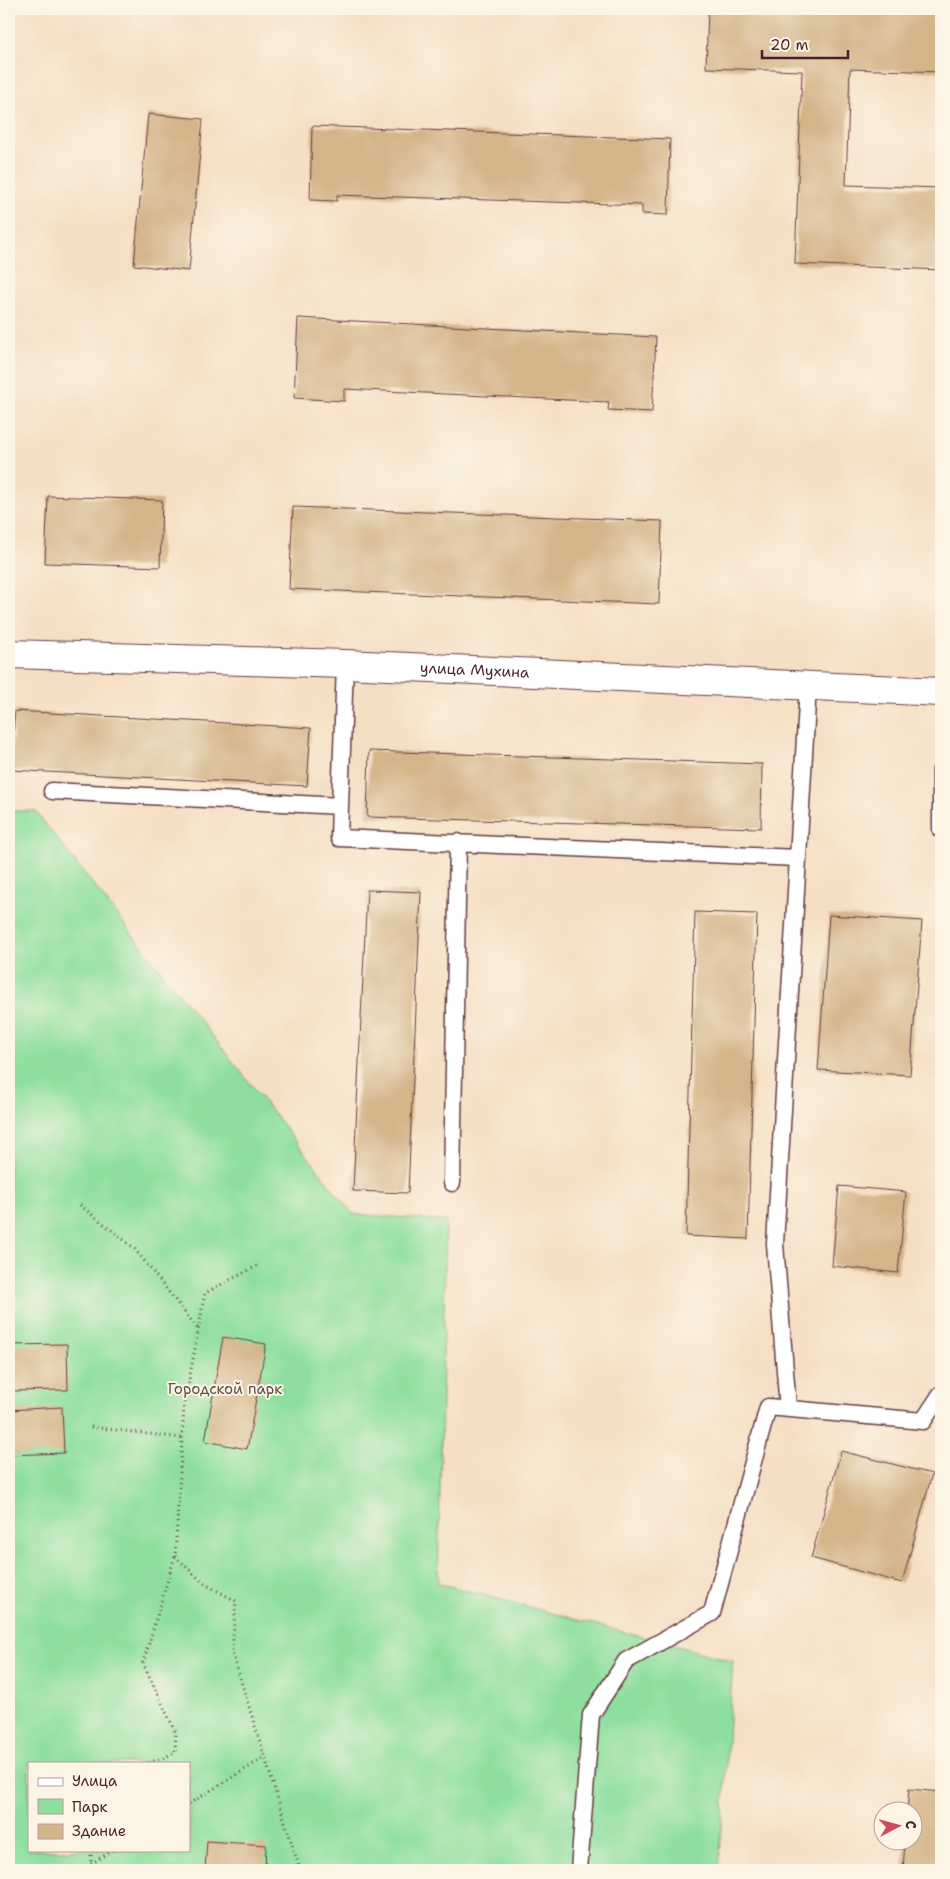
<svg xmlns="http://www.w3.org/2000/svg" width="950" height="1879" font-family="'Shantell Sans',sans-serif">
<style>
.green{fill:#8edf9f;stroke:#6c7f65;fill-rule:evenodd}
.building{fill:#d4b58a}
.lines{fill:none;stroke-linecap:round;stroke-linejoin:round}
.service-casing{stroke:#643c42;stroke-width:19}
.tertiary-casing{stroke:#643c42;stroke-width:30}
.path{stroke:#643c42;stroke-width:3;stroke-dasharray:1 4;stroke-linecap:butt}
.service{stroke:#fff;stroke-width:16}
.tertiary{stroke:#fff;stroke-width:28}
.labels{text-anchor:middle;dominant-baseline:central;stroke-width:4;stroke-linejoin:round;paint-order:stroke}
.street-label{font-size:15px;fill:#4a1f2b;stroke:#fcf5e5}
.park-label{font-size:15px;fill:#5b4f48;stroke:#fcf5e5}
</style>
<rect width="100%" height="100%" fill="#fcf5e5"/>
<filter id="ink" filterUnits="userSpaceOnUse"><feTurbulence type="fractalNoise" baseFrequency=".02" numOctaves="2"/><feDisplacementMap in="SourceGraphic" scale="10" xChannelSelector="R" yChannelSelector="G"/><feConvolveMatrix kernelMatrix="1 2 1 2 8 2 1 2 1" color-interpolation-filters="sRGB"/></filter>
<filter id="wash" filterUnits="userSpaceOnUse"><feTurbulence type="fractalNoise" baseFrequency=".0096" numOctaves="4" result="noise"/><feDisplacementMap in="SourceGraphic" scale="20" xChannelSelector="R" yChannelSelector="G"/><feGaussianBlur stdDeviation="1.12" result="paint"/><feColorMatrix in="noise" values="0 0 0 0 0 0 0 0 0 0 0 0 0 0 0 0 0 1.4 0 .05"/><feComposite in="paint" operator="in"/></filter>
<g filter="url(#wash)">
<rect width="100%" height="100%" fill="#f5dfc4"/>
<!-- green -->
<path class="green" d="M9,811H35L353,1214L446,1221L438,1583L733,1661L719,1870H9ZM29,1763H189V1850H29Z"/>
<g id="blocks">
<!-- building -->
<path class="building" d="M708,9H837L941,13V72L850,69L846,185L941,188V270L795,264L802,71L706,68Z
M148,114L203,119L189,271L134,265Z
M312,126L670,139L668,215L642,214V205L337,195V201L310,200Z
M298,318L656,337L652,412L608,410L609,402L344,389V401L294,398Z
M48,496L162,500L160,567L45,563Z
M293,507L662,521L659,604L289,589Z
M15,711L311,728L307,786L10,770Z
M369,751L762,764L761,828L367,817Z
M367,890L421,892L408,1193L353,1191Z
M695,912L757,914L748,1239L686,1236Z
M829,915L922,921L910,1075L818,1070Z
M839,1186L906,1192L898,1273L832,1266Z
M223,1337L266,1344L247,1449L205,1441Z
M67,1344L68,1390L9,1391V1345Z
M62,1407L64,1453L9,1455V1410Z
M841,1451L932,1474L902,1583L811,1558Z
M909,1789L941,1792V1870H903L905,1842H912V1812H907Z
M207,1841L266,1845L265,1870H205Z"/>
</g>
</g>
<g filter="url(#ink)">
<use href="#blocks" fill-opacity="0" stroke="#643c42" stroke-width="1"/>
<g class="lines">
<!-- service casing -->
<g class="service-casing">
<path id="service" d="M941,769V830
M52,791L340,806L345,664
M340,806L339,838L798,858L808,686
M452,1183L458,842
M788,1409L775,1244L798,858
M579,1870L591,1715L626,1661L712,1613L768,1407L923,1421L941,1394"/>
</g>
<!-- tertiary casing -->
<g class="tertiary-casing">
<g id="tertiary">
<path id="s1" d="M9,654L345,664L941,692"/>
</g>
</g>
<!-- path -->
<path class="path" d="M80,1205L134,1248L198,1329
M91,1427L182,1438
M175,1556L203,1583L236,1601L232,1652L300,1870
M149,1763L175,1753L176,1733L143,1663L175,1556L184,1408L205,1293L257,1266
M189,1804L265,1757
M91,1850V1870
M91,1864L113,1850"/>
<!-- service -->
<use href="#service" class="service"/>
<!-- tertiary -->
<use href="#tertiary" class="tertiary"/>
</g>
</g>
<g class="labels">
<!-- street labels -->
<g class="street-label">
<text stroke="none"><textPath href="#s1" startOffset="466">улица Мухина</textPath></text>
</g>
<!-- park labels -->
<g class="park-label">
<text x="225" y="1389">Городской парк</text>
</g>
</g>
<!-- margin -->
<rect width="950" height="1879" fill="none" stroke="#fcf5e5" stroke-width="30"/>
<!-- legend -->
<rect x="28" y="1762" width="162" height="90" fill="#fcf5e5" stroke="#b59f9b"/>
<rect x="38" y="1778" width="25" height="8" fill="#ffffff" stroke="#b59f9b"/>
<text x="72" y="1786" font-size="15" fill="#4a1f2b">Улица</text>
<rect x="38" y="1799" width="25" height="15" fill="#8edf9f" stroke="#b59f9b"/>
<text x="72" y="1812" font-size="15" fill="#4a1f2b">Парк</text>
<rect x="38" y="1824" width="25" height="15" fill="#d4b58a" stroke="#b59f9b"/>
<text x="72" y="1836" font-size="15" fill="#4a1f2b">Здание</text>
<!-- north arrow -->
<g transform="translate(898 1826) rotate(84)"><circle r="24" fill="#fcf5e5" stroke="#b59f9b"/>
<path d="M0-4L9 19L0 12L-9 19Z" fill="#d1495b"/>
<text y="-8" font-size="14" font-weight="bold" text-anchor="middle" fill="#4a1f2b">С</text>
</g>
<!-- scale -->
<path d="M762 50v8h86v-8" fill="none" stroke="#4a1f2b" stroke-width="2.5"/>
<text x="770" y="50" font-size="15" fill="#4a1f2b" stroke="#fcf5e5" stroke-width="4" paint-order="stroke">20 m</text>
</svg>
